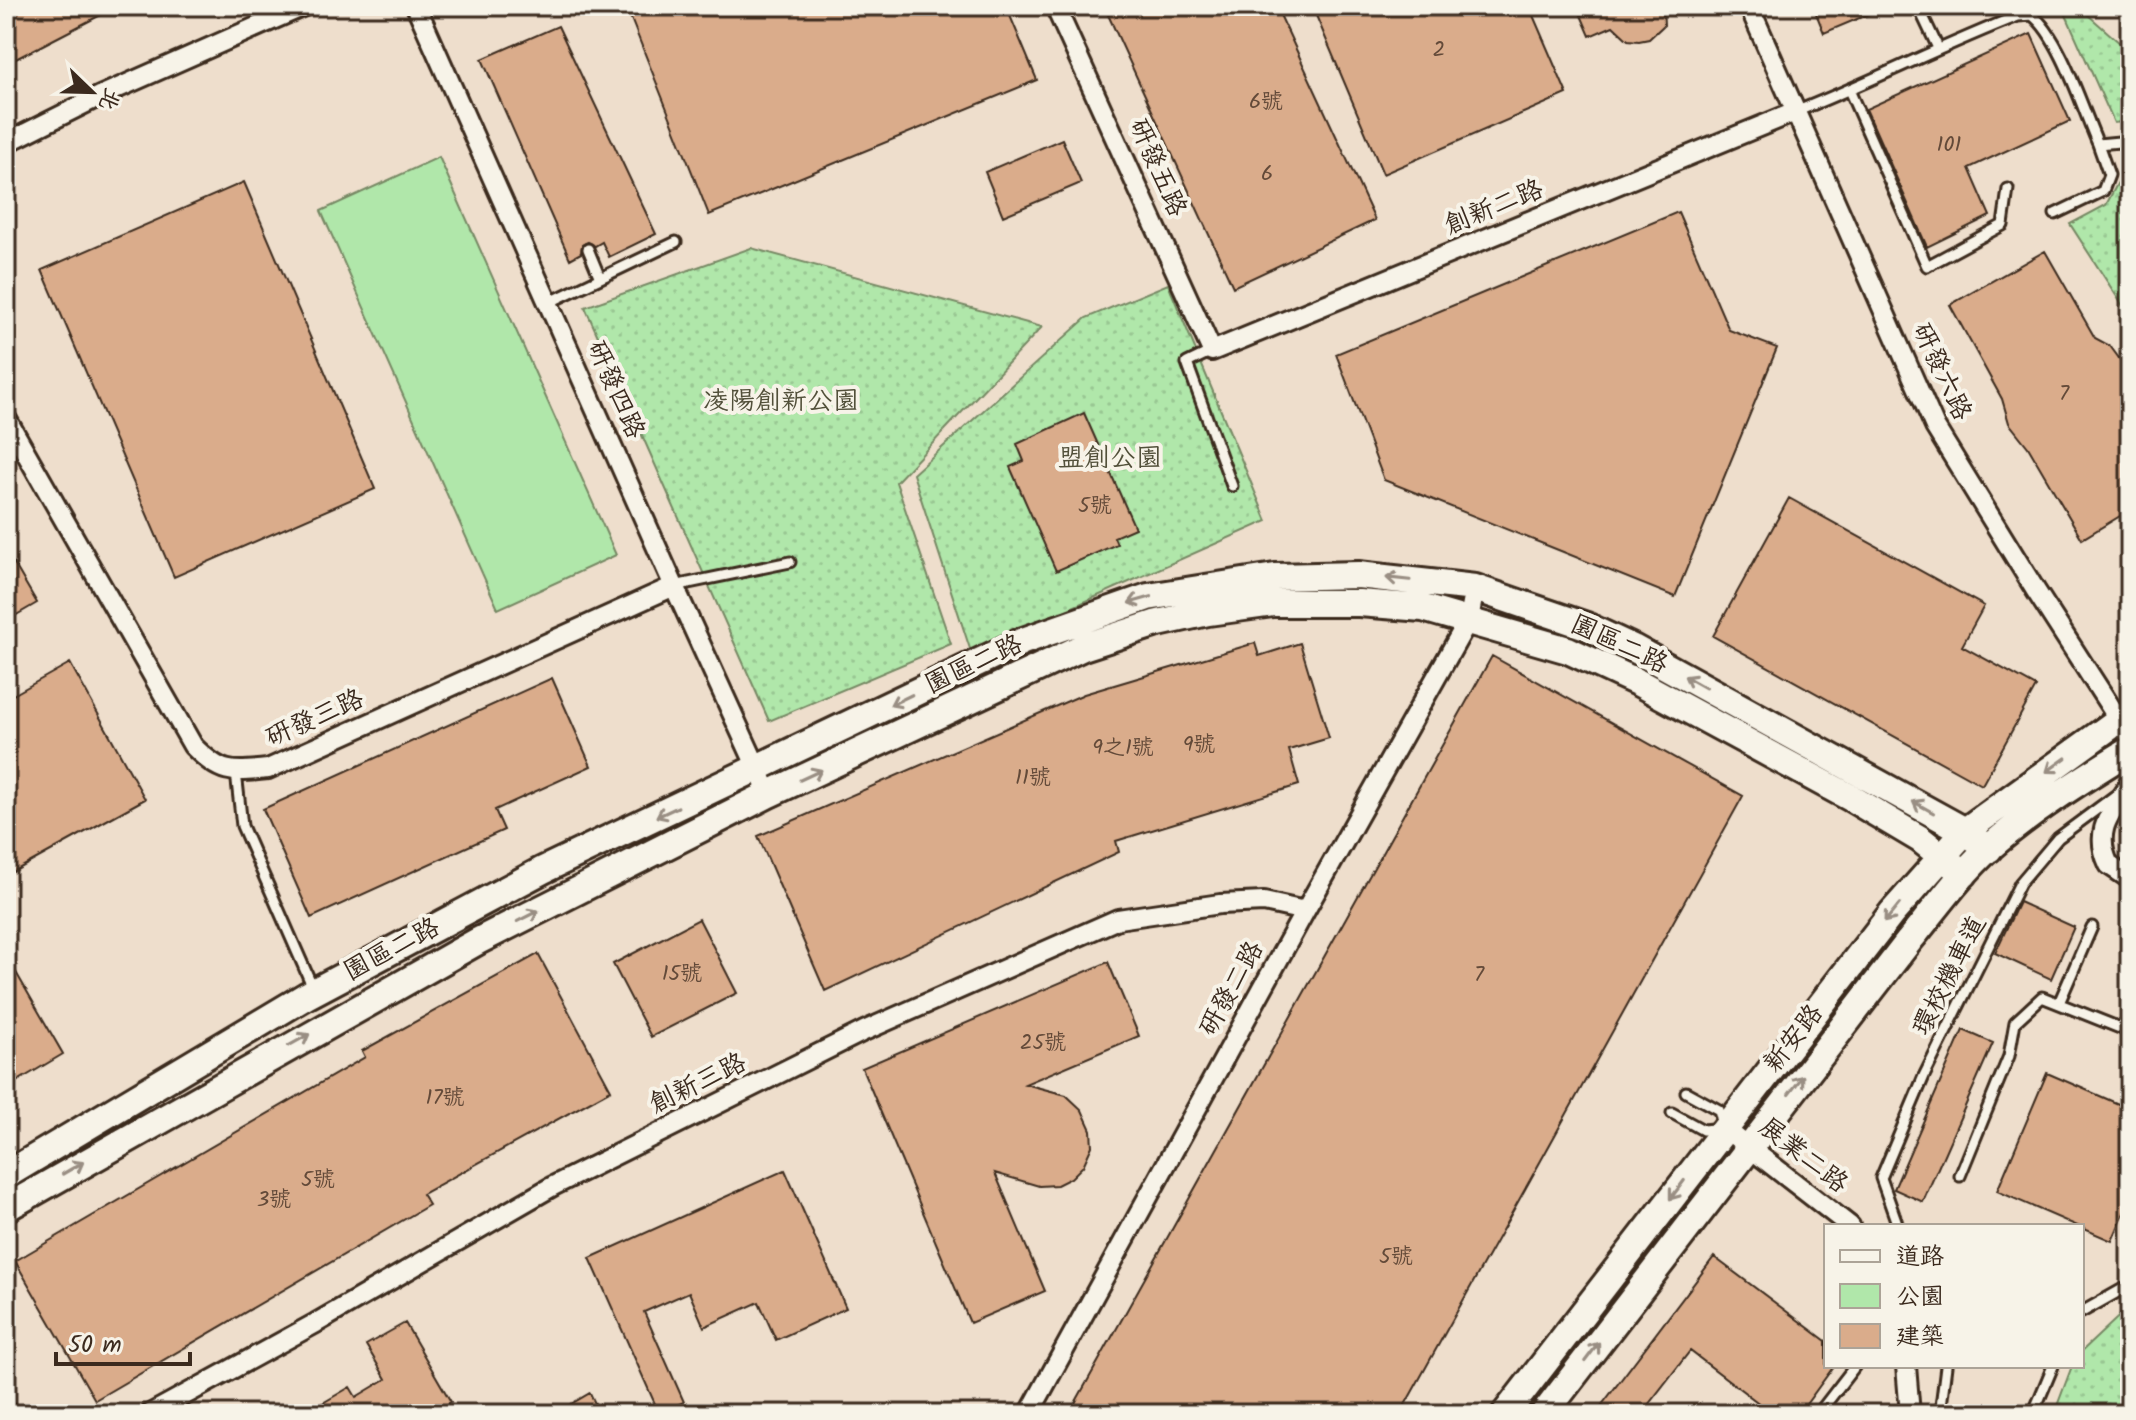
<svg xmlns="http://www.w3.org/2000/svg" width="2136" height="1420" font-family="Kalam,'LXGW WenKai TC',sans-serif">
<style>
.green{fill:url(#green-dots);stroke:#768864;stroke-width:2}
.pitch{fill:#b0e7aa;stroke:#768864;stroke-width:2}
.building{fill:#daac8b;stroke:#3b2a1e;stroke-width:2}
.lines{fill:none;stroke-linecap:round;stroke-linejoin:round}
.lane-casing{stroke:#3b2a1e;stroke-width:15}
.street-casing{stroke:#3b2a1e;stroke-width:24}
.secondary-casing{stroke:#3b2a1e;stroke-width:32}
.lane{stroke:#f7f3e8;stroke-width:9}
.street{stroke:#f7f3e8;stroke-width:18}
.secondary{stroke:#f7f3e8;stroke-width:26}
.oneway{stroke:#998e83}
.labels{text-anchor:middle;dominant-baseline:central;stroke-width:8;stroke-linejoin:round;paint-order:stroke}
.number-label{font-size:22px;fill:#634a39}
.street-label{font-size:26px;fill:#3b2a1e;stroke:#f7f3e8}
.park-label{font-size:26px;fill:#52503a;stroke:#f7f3e8}
</style>
<defs>
<pattern id="green-dots" width="8" height="8" patternUnits="userSpaceOnUse" patternTransform="scale(2)"><rect width="8" height="8" fill="#b0e7aa"/><path d="M2 2h.1M6 6h.1" fill="none" stroke="#98c692" stroke-width="1.8" stroke-linecap="round"/></pattern>
</defs>
<rect width="100%" height="100%" fill="#eedecc"/>
<filter id="ink" filterUnits="userSpaceOnUse"><feTurbulence type="fractalNoise" baseFrequency=".0125" numOctaves="2"/><feDisplacementMap in="SourceGraphic" scale="16" xChannelSelector="R" yChannelSelector="G"/><feConvolveMatrix kernelMatrix="1 2 1 2 8 2 1 2 1" color-interpolation-filters="sRGB"/></filter>
<g filter="url(#ink)">
<!-- green -->
<path class="green" d="M2062,6H2078L2130,52V121L2114,123Z
M2130,168V317L2070,224L2106,205L2125,169Z
M751,248L1042,327L896,482L951,644L769,721L585,307Z
M1168,284L1267,521L971,652L913,474L1086,318Z
M2130,1306V1414H2054L2072,1366H2082V1351Z"/>
<!-- pitch -->
<path class="pitch" d="M439,157L616,555L498,609L321,211Z"/>
<!-- building -->
<path class="building" d="M6,6H118L6,64Z
M626,6H1006L1037,80L709,215Z
M1104,6H1276L1375,220L1233,287Z
M1312,6H1529L1567,94L1383,174Z
M1577,6H1663L1664,25L1649,39L1639,41L1628,40L1613,26L1590,36Z
M1813,6H1888L1824,33Z
M558,26L656,234L609,257L602,242L595,246L588,242L582,245L581,253L570,259L482,59Z
M2031,34L2070,121L1969,168L1990,216L1927,247L1866,109Z
M1062,139L1081,183L1003,216L985,172Z
M244,182L375,489L174,577L42,270Z
M1678,212L1729,330L1777,348L1675,597L1384,480L1336,354Z
M2045,251L2095,338L2110,346L2121,361L2126,391L2130,398V510L2082,539L2028,447L2009,423L2002,399L1950,305Z
M1084,413L1135,528L1114,537L1117,544L1056,571L1010,467L1024,461L1017,444Z
M1789,498L1984,606L1962,646L2036,687L1982,785L1713,636Z
M6,550L37,603L6,621Z
M1255,643L1259,656L1300,643L1329,738L1289,750L1299,785L1116,841L1119,852L825,991L758,836L1084,694Z
M1492,656L1743,796L1544,1155L1400,1414H1069Z
M70,663L145,799L11,873L6,863V699Z
M552,678L591,766L495,810L504,830L311,918L263,809Z
M2019,902L2074,927L2051,979L1995,953Z
M699,919L737,993L651,1037L613,964Z
M538,954L611,1090L422,1194L429,1205L95,1400L15,1261L365,1057L362,1051Z
M6,955L63,1054L6,1088Z
M1108,962L1139,1036L1025,1084L1066,1095L1082,1110L1091,1130L1092,1146L1083,1166L1071,1178L1057,1185L1039,1186L995,1173L1045,1291L970,1323L862,1068Z
M1963,1030L1993,1043L1923,1202L1894,1189Z
M2047,1073L2130,1109V1199L2112,1241L1997,1191Z
M785,1170L846,1308L776,1340L759,1302L704,1327L689,1292L644,1312L684,1402L659,1413L590,1258Z
M1714,1257L1826,1341V1366H1834L1799,1414H1773L1690,1351L1641,1414H1595Z
M405,1323L451,1402L432,1414H304L350,1387L356,1397L386,1379L366,1345Z
M590,1393L600,1414H554Z"/>
<g class="lines">
<!-- lane casing -->
<g class="lane-casing">
<path id="lane" d="M1918,6L1938,48
M1849,90L1927,266L2003,225L2008,189
M1795,112C1871,82 1943,45 2018,16L2032,15C2060,36 2083,110 2098,144L2130,141
M2055,214L2103,191L2109,175L2098,144
M588,249L600,278
M548,303L676,242
M1212,351L1187,363L1232,486
M674,586L790,562
M236,772L242,826L314,990
M2059,1003L2092,927
M1672,1113L1703,1130L1724,1128L1719,1110L1686,1092
M1960,1176L2009,1056L2015,1022L2042,997L2130,1032
M1898,1226L1881,1178L1924,1076L2020,883L2058,838L2116,795
M2082,1312L2130,1285
M1818,1414L1855,1366
M1940,1414L1946,1366
M2033,1414L2053,1366"/>
</g>
<!-- street casing -->
<g class="street-casing">
<path id="street" d="M416,6L674,586L769,794
M1055,6L1212,351L1795,112
M1749,6L1935,427L2036,591L2130,737
M6,143L100,96L304,6
M6,418L193,746C221,774 230,773 268,769L674,586
M2128,786C2110,814 2093,831 2109,865L2130,879
M1724,1128L1850,1226
M1906,1366L1910,1414
M6,1410L10,1414
M150,1414L316,1323L553,1186L864,1031L1118,919L1220,904L1264,902L1305,911
M1029,1414L1305,911L1469,619L1475,588"/>
</g>
<!-- secondary casing -->
<g class="secondary-casing">
<path id="secondary" d="M6,1175L306,996L543,870L1023,641L1148,597L1275,577L1358,575L1475,588L1586,626L1633,648L1965,831L1989,849
M6,1208L478,941L769,794L1083,647L1154,624L1208,612L1273,603H1359L1423,608L1568,650L1639,683L1851,798L1920,839L1964,874
M1505,1414L1892,913L1965,831L2130,712
M1544,1414L1909,941C1935,910 1959,875 1989,848C2033,810 2081,780 2130,750"/>
</g>
<!-- lane -->
<use href="#lane" class="lane"/>
<!-- street -->
<use href="#street" class="street"/>
<!-- secondary -->
<use href="#secondary" class="secondary"/>
</g>
<!-- one-way arrows -->
<defs><path id="oneway-shaft" d="M-6 0H5M1.5-3L5.5 0L1.5 3" fill="none" stroke-width="1.6" stroke-linecap="round" stroke-linejoin="round" transform="scale(2)"/></defs>
<g class="oneway">
<use href="#oneway-shaft" transform="translate(1398 579) rotate(-174)"/>
<use href="#oneway-shaft" transform="translate(1140 600) rotate(164)"/>
<use href="#oneway-shaft" transform="translate(1695 682) rotate(-151)"/>
<use href="#oneway-shaft" transform="translate(901 700) rotate(154)"/>
<use href="#oneway-shaft" transform="translate(2056 765) rotate(144)"/>
<use href="#oneway-shaft" transform="translate(811 775) rotate(-25)"/>
<use href="#oneway-shaft" transform="translate(1923 807) rotate(-151)"/>
<use href="#oneway-shaft" transform="translate(667 812) rotate(155)"/>
<use href="#oneway-shaft" transform="translate(1892 913) rotate(129)"/>
<use href="#oneway-shaft" transform="translate(528 916) rotate(-27)"/>
<use href="#oneway-shaft" transform="translate(299 1040) rotate(-29)"/>
<use href="#oneway-shaft" transform="translate(1796 1085) rotate(-52)"/>
<use href="#oneway-shaft" transform="translate(73 1168) rotate(-30)"/>
<use href="#oneway-shaft" transform="translate(1677 1190) rotate(127)"/>
<use href="#oneway-shaft" transform="translate(1592 1352) rotate(-53)"/>
</g>
</g>
<g class="labels">
<!-- number labels -->
<g class="number-label">
<text x="1439" y="50">2</text>
<text x="1266" y="102">6號</text>
<text x="1949" y="145">101</text>
<text x="1267" y="174">6</text>
<text x="2064" y="394">7</text>
<text x="1095" y="506">5號</text>
<text x="1199" y="745">9號</text>
<text x="1123" y="748">9之1號</text>
<text x="1033" y="778">11號</text>
<text x="682" y="974">15號</text>
<text x="1479" y="975">7</text>
<text x="1043" y="1043">25號</text>
<text x="445" y="1098">17號</text>
<text x="318" y="1180">5號</text>
<text x="274" y="1200">3號</text>
<text x="1396" y="1257">5號</text>
</g>
<!-- street labels -->
<g class="street-label">
<text transform="translate(1157 168) rotate(66)">研發五路</text>
<text transform="translate(1494 208) rotate(-22)">創新二路</text>
<text transform="translate(1941 372) rotate(65)">研發六路</text>
<text transform="translate(615 390) rotate(66)">研發四路</text>
<text transform="translate(1619 645) rotate(25)">園區二路</text>
<text transform="translate(974 665) rotate(-25)">園區二路</text>
<text transform="translate(315 719) rotate(-24)">研發三路</text>
<text transform="translate(392 950) rotate(-28)">園區二路</text>
<text transform="translate(1950 976) rotate(-63)">環校機車道</text>
<text transform="translate(1232 989) rotate(-61)">研發二路</text>
<text transform="translate(1794 1039) rotate(-52)">新安路</text>
<text transform="translate(698 1084) rotate(-26)">創新三路</text>
<text transform="translate(1803 1156) rotate(38)">展業二路</text>
</g>
<!-- park labels -->
<g class="park-label">
<text x="781" y="402">凌陽創新公園</text>
<text x="1110" y="459">盟創公園</text>
</g>
</g>
<!-- margin -->
<rect width="2136" height="1420" fill="none" stroke="#f7f3e8" stroke-width="32"/>
<rect x="16" y="16" width="2104" height="1388" fill="none" stroke="#3b2a1e" stroke-width="3" filter="url(#ink)"/>
<!-- legend -->
<rect x="1824" y="1224" width="260" height="144" fill="#f7f3e8" stroke="#aca397" stroke-width="2"/>
<rect x="1840" y="1250" width="40" height="12" fill="#f7f3e8" stroke="#aca397" stroke-width="2"/>
<text x="1896" y="1264" font-size="24" fill="#3b2a1e">道路</text>
<rect x="1840" y="1284" width="40" height="24" fill="#b0e7aa" stroke="#aca397" stroke-width="2"/>
<text x="1896" y="1304" font-size="24" fill="#3b2a1e">公園</text>
<rect x="1840" y="1324" width="40" height="24" fill="#daac8b" stroke="#aca397" stroke-width="2"/>
<text x="1896" y="1344" font-size="24" fill="#3b2a1e">建築</text>
<!-- north arrow -->
<g transform="translate(92 92) rotate(113)" stroke="#f7f3e8" stroke-width="6" paint-order="stroke">
<path d="M0-6L14 30L0 20L-14 30Z" fill="#3b2a1e"/>
<text y="-12" font-size="22" font-weight="bold" text-anchor="middle" fill="#3b2a1e">北</text>
</g>
<!-- scale -->
<path d="M56 1352v12h134v-12" fill="none" stroke="#3b2a1e" stroke-width="4"/>
<text x="68" y="1352" font-size="24" fill="#3b2a1e" stroke="#f7f3e8" stroke-width="6" paint-order="stroke">50 m</text>
</svg>
